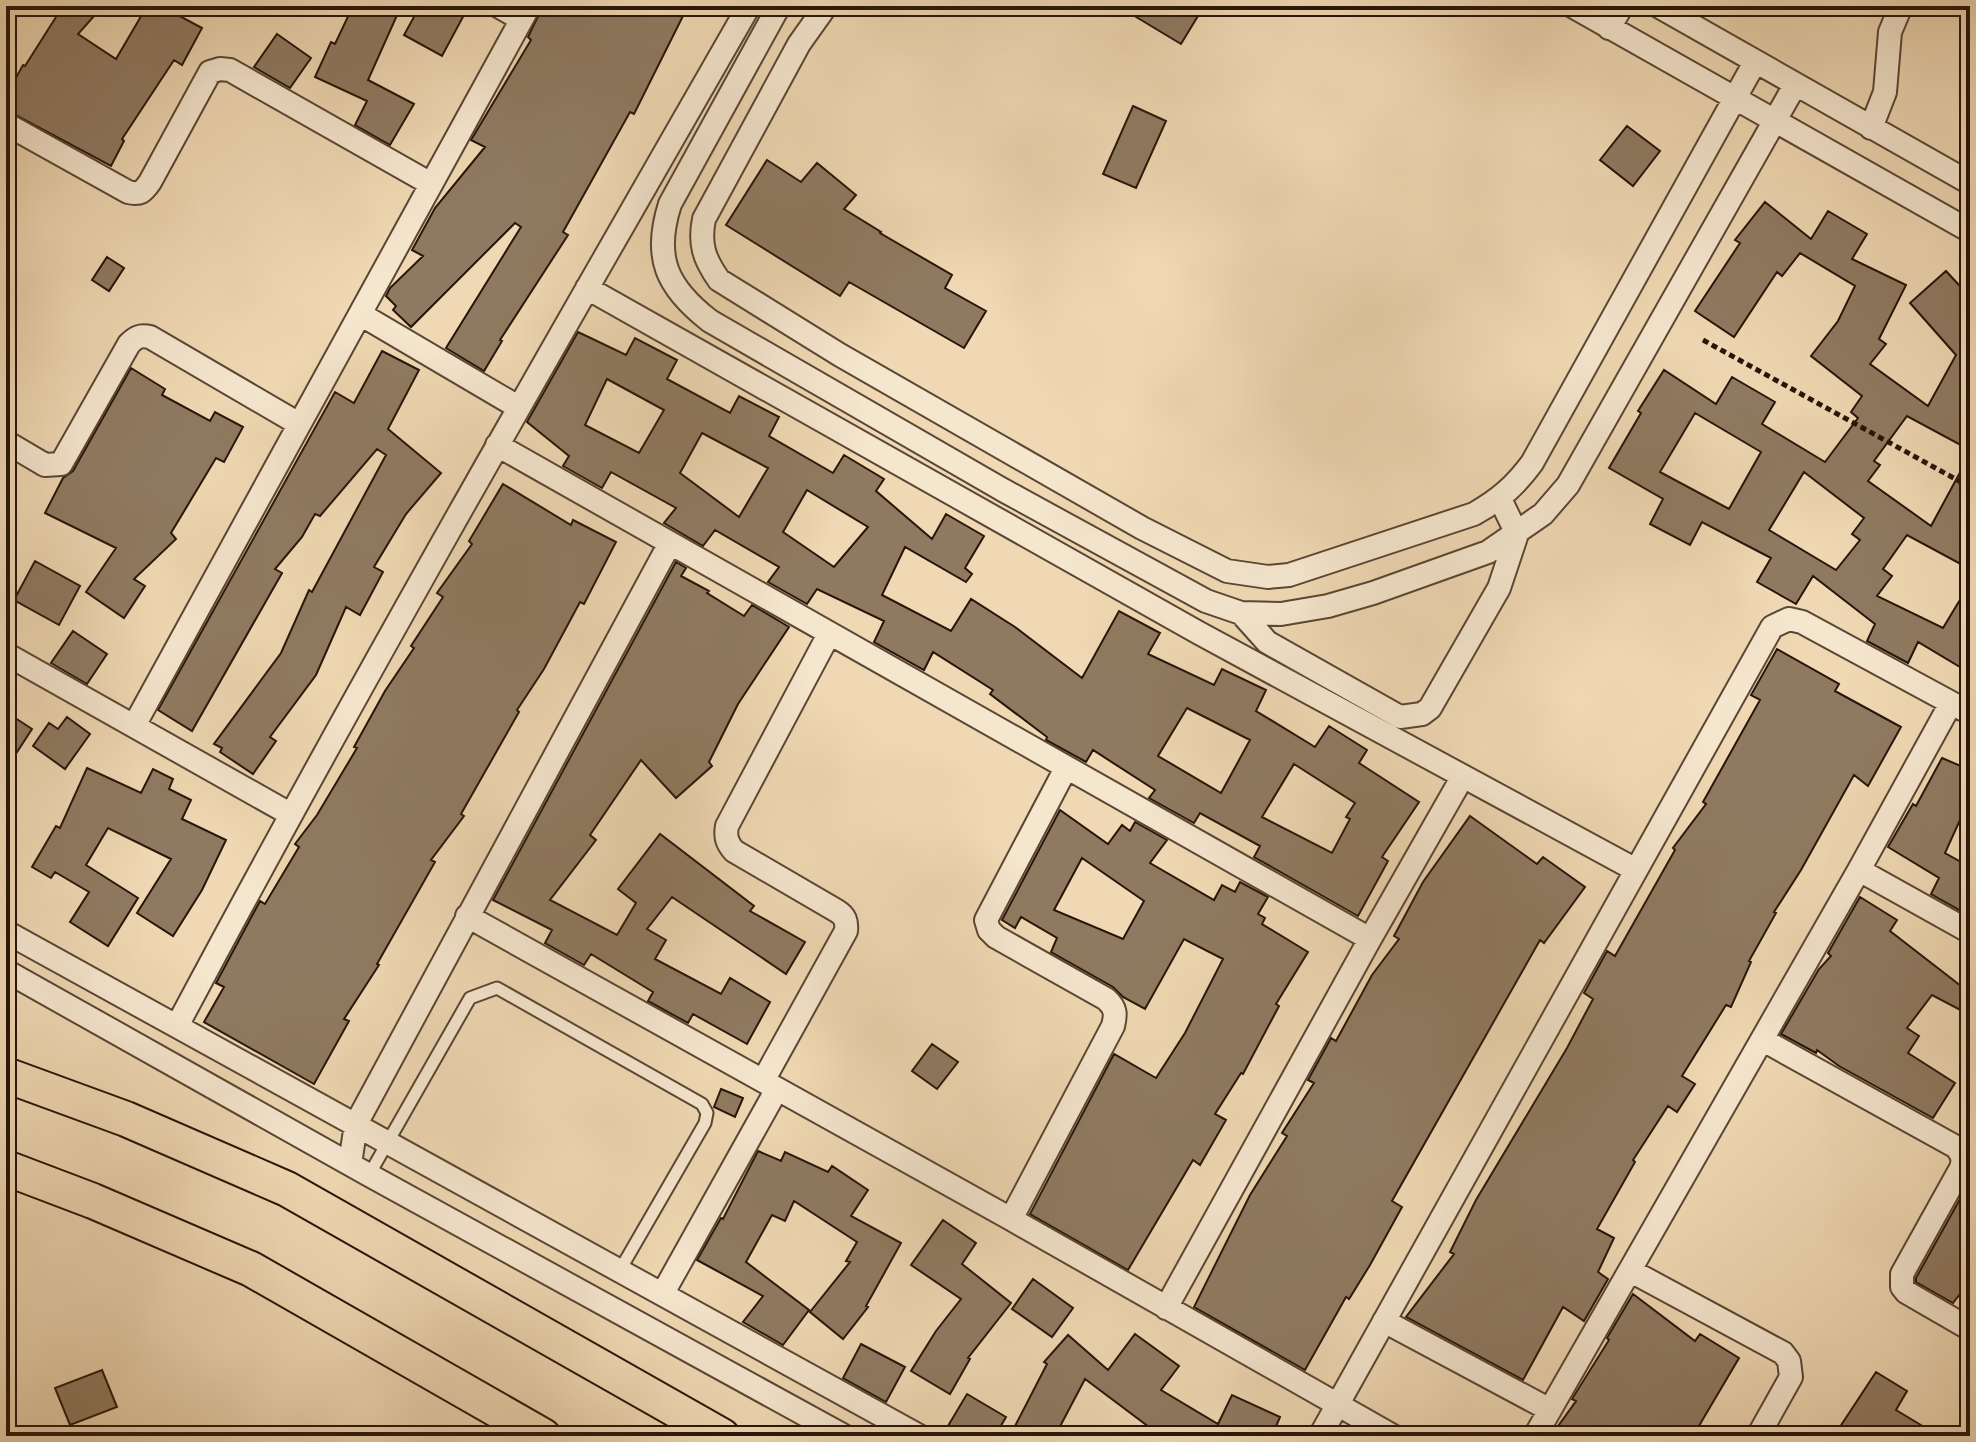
<svg xmlns="http://www.w3.org/2000/svg" width="1976" height="1442" font-family="'IM FELL Double Pica',serif">
<style>
.building{fill:#8f7a61;stroke:#281509;stroke-width:2;fill-rule:evenodd}
.lines{fill:none;stroke-linecap:round;stroke-linejoin:round}
.service-casing{stroke:#5a4634;stroke-width:15}
.minor-casing{stroke:#5a4634;stroke-width:26}
.primary-casing{stroke:#281509;stroke-width:38}
.path{stroke:#281509;stroke-width:5;stroke-dasharray:6 4;stroke-linecap:butt}
.service{stroke:#f5e6ce;stroke-width:11}
.minor{stroke:#f5e6ce;stroke-width:22}
.primary{stroke:#efd8b3;stroke-width:34}
</style>
<rect width="100%" height="100%" fill="#efd8b3"/>
<filter id="stains"><feTurbulence type="fractalNoise" baseFrequency=".0025" numOctaves="4"/><feColorMatrix values="0 0 0 0 .2 0 0 0 0 .09 0 0 0 0 .02 0 0 0 .5 -.17"/></filter>
<radialGradient id="worn" r=".72"><stop offset=".6" stop-color="#630" stop-opacity="0"/><stop offset="1" stop-color="#630" stop-opacity=".3"/></radialGradient>
<!-- building -->
<path class="building" d="M63,6H103L78,34L116,59L147,6H161L202,28L182,65L174,60L122,139L124,141L111,166L6,110V96L23,65L25,66Z
M353,6H382L398,13L368,80L414,104L390,145L355,125L367,101L315,77L331,42L335,44Z
M420,6H447L464,15L442,56L404,35Z
M543,6H688L634,114L630,112L563,232L568,235L500,340L502,341L484,371L446,348L521,227L515,223L411,327L393,310L396,306L386,296L390,288L423,256L412,250L435,208L485,147L471,140L531,40L528,37Z
M1118,6H1204L1181,44Z
M277,34L311,58L290,88L254,67Z
M1133,106L1166,121L1136,188L1103,174Z
M1627,126L1660,151L1633,186L1600,160Z
M767,160L801,182L817,163L856,195L844,209L881,232L880,233L952,275L945,288L986,311L964,348L849,282L840,296L726,225Z
M1765,202L1811,239L1828,211L1867,234L1852,259L1906,285L1879,339L1886,344L1870,364L1928,406L1956,355L1910,303L1946,271L1970,297V450L1907,416L1874,461L1880,465L1868,481L1931,526L1970,454V569L1907,535L1883,569L1892,576L1877,596L1943,628L1970,583V673L1918,642L1908,663L1867,641L1875,624L1813,576L1796,604L1757,582L1771,558L1702,522L1690,545L1650,524L1663,499L1609,468L1641,413L1638,411L1664,370L1716,404L1732,377L1775,402L1762,424L1825,462L1858,418L1851,412L1862,396L1811,356L1838,321L1855,286L1800,253L1782,276L1777,272L1734,337L1695,311L1740,243L1735,240ZM1695,413L1761,452L1729,509L1660,472ZM1804,472L1864,518L1852,534L1860,540L1836,570L1769,530Z
M107,257L124,268L109,291L92,280Z
M578,332L626,355L635,338L677,360L667,379L730,413L739,396L779,417L769,436L833,473L844,455L884,479L876,491L932,539L946,514L984,536L965,568L972,574L966,582L905,547L882,595L951,631L971,599L1015,627L1082,678L1119,611L1160,633L1148,654L1214,685L1222,669L1266,690L1256,711L1315,747L1329,726L1367,750L1359,763L1419,802L1382,857L1388,861L1358,916L1254,857L1260,846L1200,813L1194,823L1149,798L1155,790L1093,750L1086,762L1046,740L1047,737L990,694L993,690L933,652L924,670L874,642L884,621L817,589L807,604L768,582L779,567L715,530L703,546L664,523L676,508L611,472L602,488L563,466L569,456L527,422ZM607,379L664,410L639,453L585,425ZM702,433L768,468L739,517L680,473ZM807,490L868,527L834,567L783,532ZM1187,708L1250,740L1221,793L1158,756ZM1294,764L1355,803L1346,817L1350,819L1332,853L1262,817Z
M382,351L419,370L388,429L441,473L406,514L374,567L383,572L360,615L346,607L316,675L270,737L276,741L253,774L220,752L222,748L214,744L281,653L309,590L312,592L386,455L377,449L320,516L315,514L302,537L275,569L282,573L192,731L158,710L335,392L354,403Z
M131,368L165,389L162,395L210,421L215,412L243,427L224,462L216,458L171,533L176,539L134,579L145,586L124,618L86,592L116,548L45,513L63,478L73,471Z
M503,484L571,525L573,520L616,542L584,604L580,602L544,669L517,710L519,712L461,814L464,816L431,860L435,862L377,964L379,965L344,1019L349,1021L314,1084L204,1022L224,987L216,983L260,901L265,904L299,847L295,844L317,815L357,748L354,747L385,691L414,648L411,646L443,597L437,593L472,544L469,541Z
M35,561L80,586L59,625L14,600Z
M676,562L686,568L681,576L709,591L707,593L744,616L752,605L789,627L738,704L709,762L712,766L676,798L641,760L590,835L596,840L550,900L617,935L636,903L618,889L660,834L754,906L750,911L805,942L786,974L672,897L647,929L666,940L655,959L721,994L730,978L770,1002L747,1044L693,1014L688,1023L648,1001L653,992L591,954L584,965L545,943L552,930L493,900Z
M73,631L107,654L87,684L51,663Z
M1777,649L1839,684L1835,691L1901,727L1868,786L1854,775L1801,870L1774,912L1776,913L1749,961L1751,962L1731,1007L1726,1005L1682,1076L1695,1084L1677,1112L1668,1106L1633,1160L1635,1162L1597,1229L1614,1238L1598,1272L1608,1279L1584,1321L1563,1307L1523,1380L1406,1317L1454,1254L1450,1252L1476,1200L1567,1048L1593,999L1584,993L1607,951L1615,956L1675,850L1673,848L1706,804L1703,802L1760,700L1751,695Z
M6,712L32,729L6,769Z
M67,717L90,734L65,769L33,746L49,723L58,729Z
M1942,758L1970,770V798L1945,853L1970,867V916L1931,894L1939,878L1888,847L1913,804L1916,806Z
M87,768L141,793L153,769L173,779L169,789L191,800L182,819L226,840L202,890L173,936L137,913L171,859L108,828L86,865L138,898L108,946L70,922L89,892L55,872L51,878L32,867L56,826L60,828Z
M1060,810L1108,844L1122,825L1130,831L1135,822L1167,840L1150,863L1214,900L1222,885L1235,892L1240,882L1268,897L1258,914L1265,918L1262,924L1308,952L1276,1004L1279,1006L1243,1074L1241,1073L1215,1114L1226,1120L1200,1165L1193,1160L1128,1270L1030,1214L1114,1054L1156,1078L1185,1033L1223,959L1184,939L1145,1009L1123,997L1113,987L1051,952L1057,938L1021,917L1015,928L1002,920ZM1082,858L1144,901L1123,939L1054,910Z
M1470,816L1537,864L1543,857L1585,887L1544,943L1540,940L1392,1201L1402,1207L1370,1265L1349,1299L1346,1297L1305,1370L1194,1307L1250,1195L1287,1136L1282,1133L1314,1083L1308,1080L1331,1038L1336,1041L1372,975L1399,939L1394,936L1423,882Z
M1860,897L1897,920L1890,931L1970,993V1015L1932,995L1907,1028L1919,1036L1908,1053L1955,1083L1933,1118L1839,1066L1817,1050L1816,1053L1781,1034L1819,969L1831,956L1828,953Z
M932,1044L958,1062L937,1089L912,1071Z
M721,1089L743,1098L735,1117L714,1107Z
M758,1151L781,1161L785,1152L828,1172L832,1166L868,1190L851,1216L901,1243L866,1306L868,1307L843,1339L810,1312L850,1262L846,1261L857,1242L794,1201L785,1221L772,1215L746,1262L809,1310L783,1345L743,1322L763,1296L697,1260L721,1218L723,1219Z
M1970,1181V1281L1953,1303L1916,1282V1278Z
M943,1220L976,1243L962,1264L1011,1303L968,1358L970,1359L950,1394L911,1371L936,1331L961,1299L911,1265Z
M1033,1279L1073,1308L1052,1337L1012,1309Z
M1633,1294L1695,1341L1700,1334L1739,1358L1693,1436H1551L1576,1401L1572,1399L1609,1340L1607,1338Z
M1135,1334L1179,1366L1161,1390L1218,1424L1232,1395L1280,1417L1272,1436H1161L1085,1379L1055,1436H1025L1013,1430L1047,1364L1044,1362L1068,1335L1108,1370Z
M861,1344L905,1367L886,1402L843,1378Z
M102,1370L117,1407L70,1425L55,1388Z
M1876,1372L1907,1391L1896,1410L1939,1436H1834Z
M967,1394L1006,1417L995,1436H942Z"/>
<g class="lines">
<!-- service casing -->
<g class="service-casing">
<path id="service" d="M369,1175L470,998L497,988L702,1104L707,1113L705,1123L620,1270"/>
</g>
<!-- minor casing -->
<g class="minor-casing">
<path id="minor" d="M498,6L521,19
M779,6L670,204C653,257 666,287 710,321L1003,490L1206,601L1241,613L1281,614L1328,606L1373,593L1488,552L1543,514L1568,485L1795,85
M826,6L799,44L704,219C699,244 704,259 719,280L840,355L1142,528L1227,571L1268,577L1289,575L1474,514C1499,500 1515,486 1532,463L1755,62
M1572,6L1970,231
M1658,6L1970,183
M1609,28L1622,6
M6,124L128,192C140,195 143,192 150,182L210,72L220,69L230,70L431,184
M1871,128L1885,92L1890,32L1901,6
M587,288L1199,633L1636,870
M360,314L518,407
M6,442L45,465L61,464L129,344C136,337 140,335 150,337L299,424
M497,445L1370,939
M1241,613L1267,642L1400,717L1422,714L1430,708L1499,588L1517,534L1500,499
M6,654L290,814
M135,724L529,6
M1859,870L1970,932
M467,916L1011,1219L1393,1436
M6,932L919,1436
M6,971L369,1175L844,1436
M177,1026C360,682 555,344 749,6
M1763,1040L1956,1147C1962,1154 1964,1159 1961,1168L1902,1274V1287L1906,1292L1970,1329
M763,1081L846,931C847,921 845,916 837,911L734,851C727,843 725,837 727,826L829,634
M350,1164L356,1124L670,543
M1011,1219L1113,1026C1116,1014 1116,1008 1106,999L996,937L989,930L986,920L1066,768
M1631,1271L1783,1353L1789,1361L1791,1377L1758,1436
M663,1293L777,1089
M1166,1308L1370,939L1463,776
M1384,1321L1550,1410
M1320,1436L1772,627L1789,619L1802,622L1970,713
M1535,1436L1859,870L1951,703"/>
</g>
<!-- primary casing -->
<g class="primary-casing">
<path id="primary" d="M6,1075L126,1119L287,1189L722,1436
M6,1168L93,1201L251,1269L543,1436"/>
</g>
<!-- path -->
<path class="path" d="M1703,340L1970,487"/>
<!-- service -->
<use href="#service" class="service"/>
<!-- minor -->
<use href="#minor" class="minor"/>
<!-- primary -->
<use href="#primary" class="primary"/>
</g>
<!-- margin -->
<rect width="1976" height="1442" fill="none" stroke="#efd8b3" stroke-width="32"/>
<rect x="8" y="8" width="1960" height="1426" fill="none" stroke="#281509" stroke-width="4"/>
<rect x="16" y="16" width="1944" height="1410" fill="none" stroke="#281509" stroke-width="2"/>
<rect width="100%" height="100%" filter="url(#stains)"/>
<rect width="100%" height="100%" fill="url(#worn)"/>
</svg>
